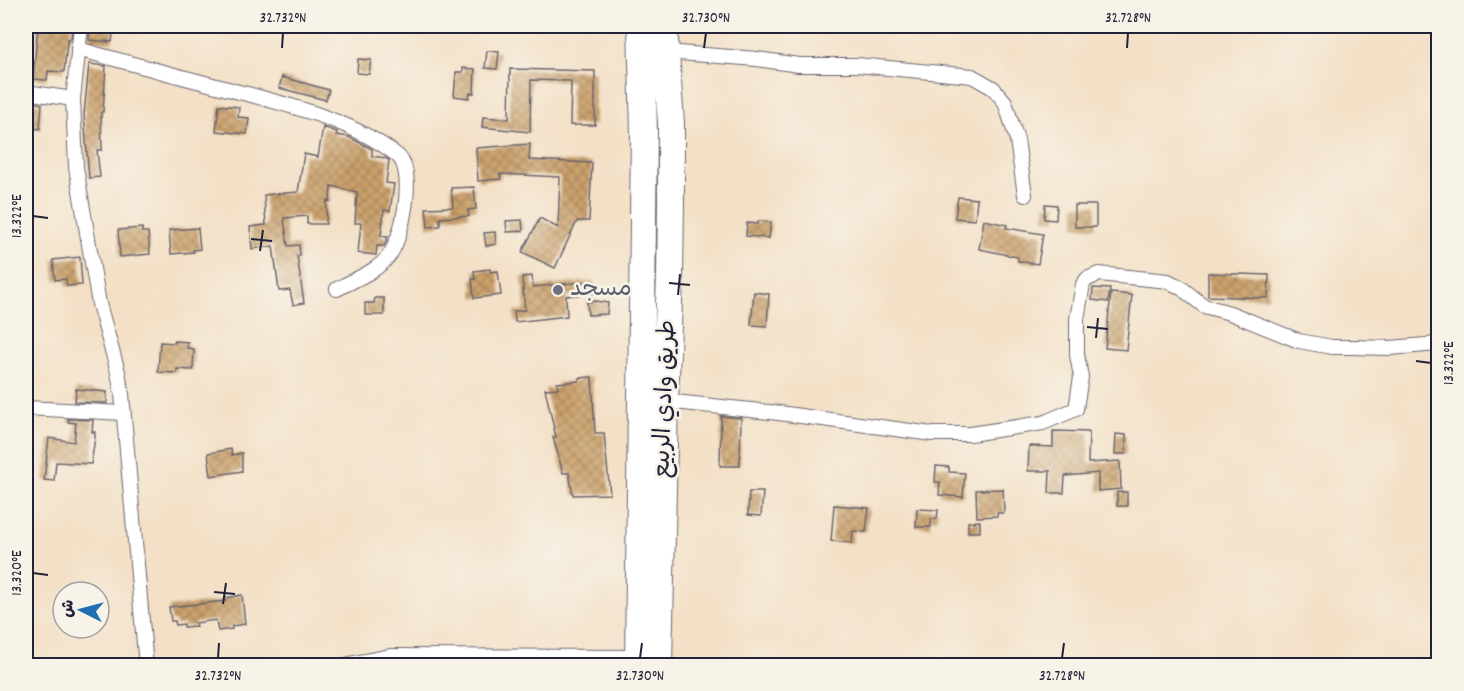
<svg xmlns="http://www.w3.org/2000/svg" width="1464" height="691" font-family="Dekko,'Playpen Sans Arabic',sans-serif">
<style>
.building{fill:url(#building-cross-hatch)}
.lines{fill:none;stroke-linecap:round;stroke-linejoin:round}
.street-casing{stroke:#6b646c;stroke-width:16}
.highway-casing{stroke:#6b646c;stroke-width:28}
.street{stroke:#fff;stroke-width:14}
.highway{stroke:#fff;stroke-width:26}
.ticks{fill:none;stroke:#22223b;stroke-width:2}
.worship-dot{fill:#6b7280;stroke:#f7f3e8;stroke-width:2}
.labels{text-anchor:middle;dominant-baseline:central;stroke-width:5;stroke-linejoin:round;paint-order:stroke}
.worship-label{font-size:24px;fill:#5b616d;stroke:#f7f3e8;text-anchor:start}
.street-label{font-size:24px;fill:#22223b;stroke:#f7f3e8}
.neatline{fill:none;stroke:#22223b;stroke-width:2}
.ticks-label{font-size:15px;text-anchor:middle;fill:#22223b}
</style>
<defs>
<pattern id="building-cross-hatch" width="8" height="8" patternUnits="userSpaceOnUse" patternTransform="scale(1.5)"><rect width="8" height="8" fill="#cca26c"/><path d="M0 0l8 8M0 8l8-8" fill="none" stroke="#a5845a"/></pattern>
</defs>
<rect width="100%" height="100%" fill="#f7f3e8"/>
<filter id="ink" filterUnits="userSpaceOnUse"><feTurbulence type="fractalNoise" baseFrequency=".0167" numOctaves="2"/><feDisplacementMap in="SourceGraphic" scale="12" xChannelSelector="R" yChannelSelector="G"/><feConvolveMatrix kernelMatrix="1 2 1 2 8 2 1 2 1" color-interpolation-filters="sRGB"/></filter>
<filter id="wash" filterUnits="userSpaceOnUse"><feTurbulence type="fractalNoise" baseFrequency=".008" numOctaves="4" result="noise"/><feDisplacementMap in="SourceGraphic" scale="24" xChannelSelector="R" yChannelSelector="G"/><feGaussianBlur stdDeviation="1.35" result="paint"/><feColorMatrix in="noise" values="0 0 0 0 0 0 0 0 0 0 0 0 0 0 0 0 0 1.4 0 .05"/><feComposite in="paint" operator="in"/></filter>
<g filter="url(#wash)">
<rect width="100%" height="100%" fill="#f3e0c6"/>
<g id="blocks">
<!-- building -->
<path class="building" d="M38,26H72L71,39H68L67,43L64,72L48,71L47,80L33,79Z
M90,26H114L112,42L89,40Z
M487,51L499,52L497,69L485,68Z
M358,59L371,60L369,74L357,73Z
M89,64L106,66L103,112H101L102,150H97L100,177L89,178L84,115Z
M463,68L475,69L474,93H470L469,98L454,96L456,72H463Z
M510,69L595,71V125H570L571,81L531,80L530,132L482,127L483,117L509,119Z
M282,77L329,90L326,100L279,88Z
M26,101L42,104L40,129L26,127Z
M219,105L239,107L238,117L249,118L247,134L216,131Z
M323,127L337,132L336,135L349,137L372,149V156L385,158L389,160L386,183L394,184L390,211L384,210L381,236L388,237L384,246H377L376,255L358,253L361,223H355L357,192L331,186L330,201L327,200L326,224H307V216L284,218L288,246L299,245L300,255L297,256L304,303L293,305L290,290L279,291L273,246L252,249L250,227L266,225L264,195L298,192L304,154L318,157Z
M530,144L529,160L592,163L589,221H577L555,268L522,252L540,218L558,228L560,177L500,174L501,179L478,181L476,148Z
M474,187L476,209L468,210L469,216L440,218V226L428,227L426,208L453,207L451,188Z
M958,197L977,199L975,220L955,218Z
M1045,204L1057,205L1056,220L1044,219Z
M1075,205H1096V227H1075Z
M522,220L523,231L507,232L506,221Z
M984,220L1007,225L1006,228L1043,234L1038,264L1018,261V257L979,249Z
M758,221L771,222L769,238L746,236L747,223L758,224Z
M142,228V232H148L150,254L120,257L118,230Z
M198,228L200,249L193,250L194,252L171,254L169,230Z
M495,232L496,244L486,246L484,233Z
M80,257L82,285L67,286L66,279L55,280L53,260Z
M490,269V272L498,271L501,295L474,298L472,279H475L474,271Z
M1208,273L1269,275L1268,298L1208,296Z
M532,276L533,287L593,281L594,293L566,296L567,316L515,322L514,311L525,310L522,277Z
M1093,288L1110,289L1108,302L1092,300Z
M754,292L769,294L767,326L751,325Z
M1111,293L1132,295L1126,350L1105,348Z
M375,298H384V315H365V303H374Z
M596,301L608,303L607,314L588,315L587,302Z
M175,341L188,342L187,348L194,349L193,370L177,369V373L158,372L160,342L175,343Z
M592,377L595,433H604L610,494L573,495L569,473H563L553,437H556L545,389L558,388L557,383L579,381V378Z
M76,389L107,392V403L75,402Z
M721,416L741,418L740,466H720Z
M68,419L93,420L92,432H95V438L91,464L56,462L54,481L44,480L49,438L74,442L76,423L68,422Z
M1053,431L1089,432L1088,463L1120,461L1121,489L1098,491V473L1065,476L1064,493H1049L1050,471H1028L1029,446L1053,447Z
M1116,434L1126,435V454H1115Z
M231,449L232,455L242,453V471L211,476L208,453Z
M936,466L949,467V472L965,473L963,497L939,495L940,482H935Z
M1003,489L1004,513H997V516L977,517L976,490Z
M749,492H763L761,516L748,515Z
M1117,492H1127V506H1117Z
M834,505L869,508L866,532L853,531L852,543L831,541Z
M917,509L938,510L937,519H931V527H916Z
M980,521V532H968V522Z
M242,595L245,624L232,626V629L218,631L216,620L195,623L196,626L184,627V624L176,625L175,621H171L169,607L226,601L225,598Z"/>
</g>
</g>
<g filter="url(#ink)">
<use href="#blocks" fill-opacity="0" stroke="#6b646c" stroke-width="1.5"/>
<g class="lines">
<!-- street casing -->
<g class="street-casing">
<path id="street" d="M81,26L73,99L76,167L99,304L118,372L122,394L146,666
M78,49C128,63 178,76 228,89C284,104 352,119 398,156C416,173 403,239 388,257C376,272 353,280 337,289
M666,52L757,59L799,65H857L972,76L993,88L1005,102L1017,140L1025,195
M26,92L73,99
M665,401L779,413L932,434H970L1043,423L1076,409L1081,377L1077,355V319L1083,284L1087,279L1099,274L1168,281L1180,287L1204,306L1230,313L1299,341L1332,347H1351L1390,348L1438,344
M26,408L123,413
M339,666L390,656L638,657"/>
</g>
<!-- highway casing -->
<g class="highway-casing">
<path id="highway" d="M638,666L644,132L641,26
M659,666L665,401L670,277L671,202V123L664,26"/>
</g>
<!-- street -->
<use href="#street" class="street"/>
<!-- highway -->
<use href="#highway" class="highway"/>
</g>
</g>
<!-- ticks -->
<path class="ticks" d="M282,48L283,33M704,48L706,33M1127,48L1128,33M33,216L48,218M251,239L272,241M260,251L263,230M669,283L690,285M678,295L680,274M1087,327L1108,329M1096,338L1098,318M1416,361L1431,363M33,573L48,575M214,592L235,594M223,604L226,583M218,658L219,643M640,658L642,643M1062,658L1064,643"/>
<!-- markers -->
<circle class="worship-dot" cx="558" cy="290" r="6"/>
<g class="labels">
<!-- worship labels -->
<g class="worship-label">
<text x="570" y="290">مسجد</text>
</g>
<!-- street labels -->
<g class="street-label">
<text transform="translate(666 399) rotate(-88)">طريق وادي الربيع</text>
</g>
</g>
<!-- margin -->
<rect width="1464" height="691" fill="none" stroke="#f7f3e8" stroke-width="66"/>
<!-- north arrow -->
<g transform="translate(81 610) rotate(276)"><circle r="28" fill="#f7f3e8" stroke="#a29fa3" stroke-width="1.5"/>
<path d="M0-4.5L10 22L0 15L-10 22Z" fill="#1f6fb2"/>
<text y="-9" font-size="16" font-weight="bold" text-anchor="middle" fill="#22223b">ش</text>
</g>
<rect x="33" y="33" width="1398" height="625" class="neatline"/>
<g class="ticks-label">
<text x="283" y="22">32.732°N</text>
<text x="706" y="22">32.730°N</text>
<text x="1128" y="22">32.728°N</text>
<text transform="translate(16 216) rotate(-90)" y="5">13.322°E</text>
<text transform="translate(1448 363) rotate(-90)" y="5">13.322°E</text>
<text transform="translate(16 573) rotate(-90)" y="5">13.320°E</text>
<text x="218" y="680">32.732°N</text>
<text x="640" y="680">32.730°N</text>
<text x="1062" y="680">32.728°N</text>
</g>
</svg>
